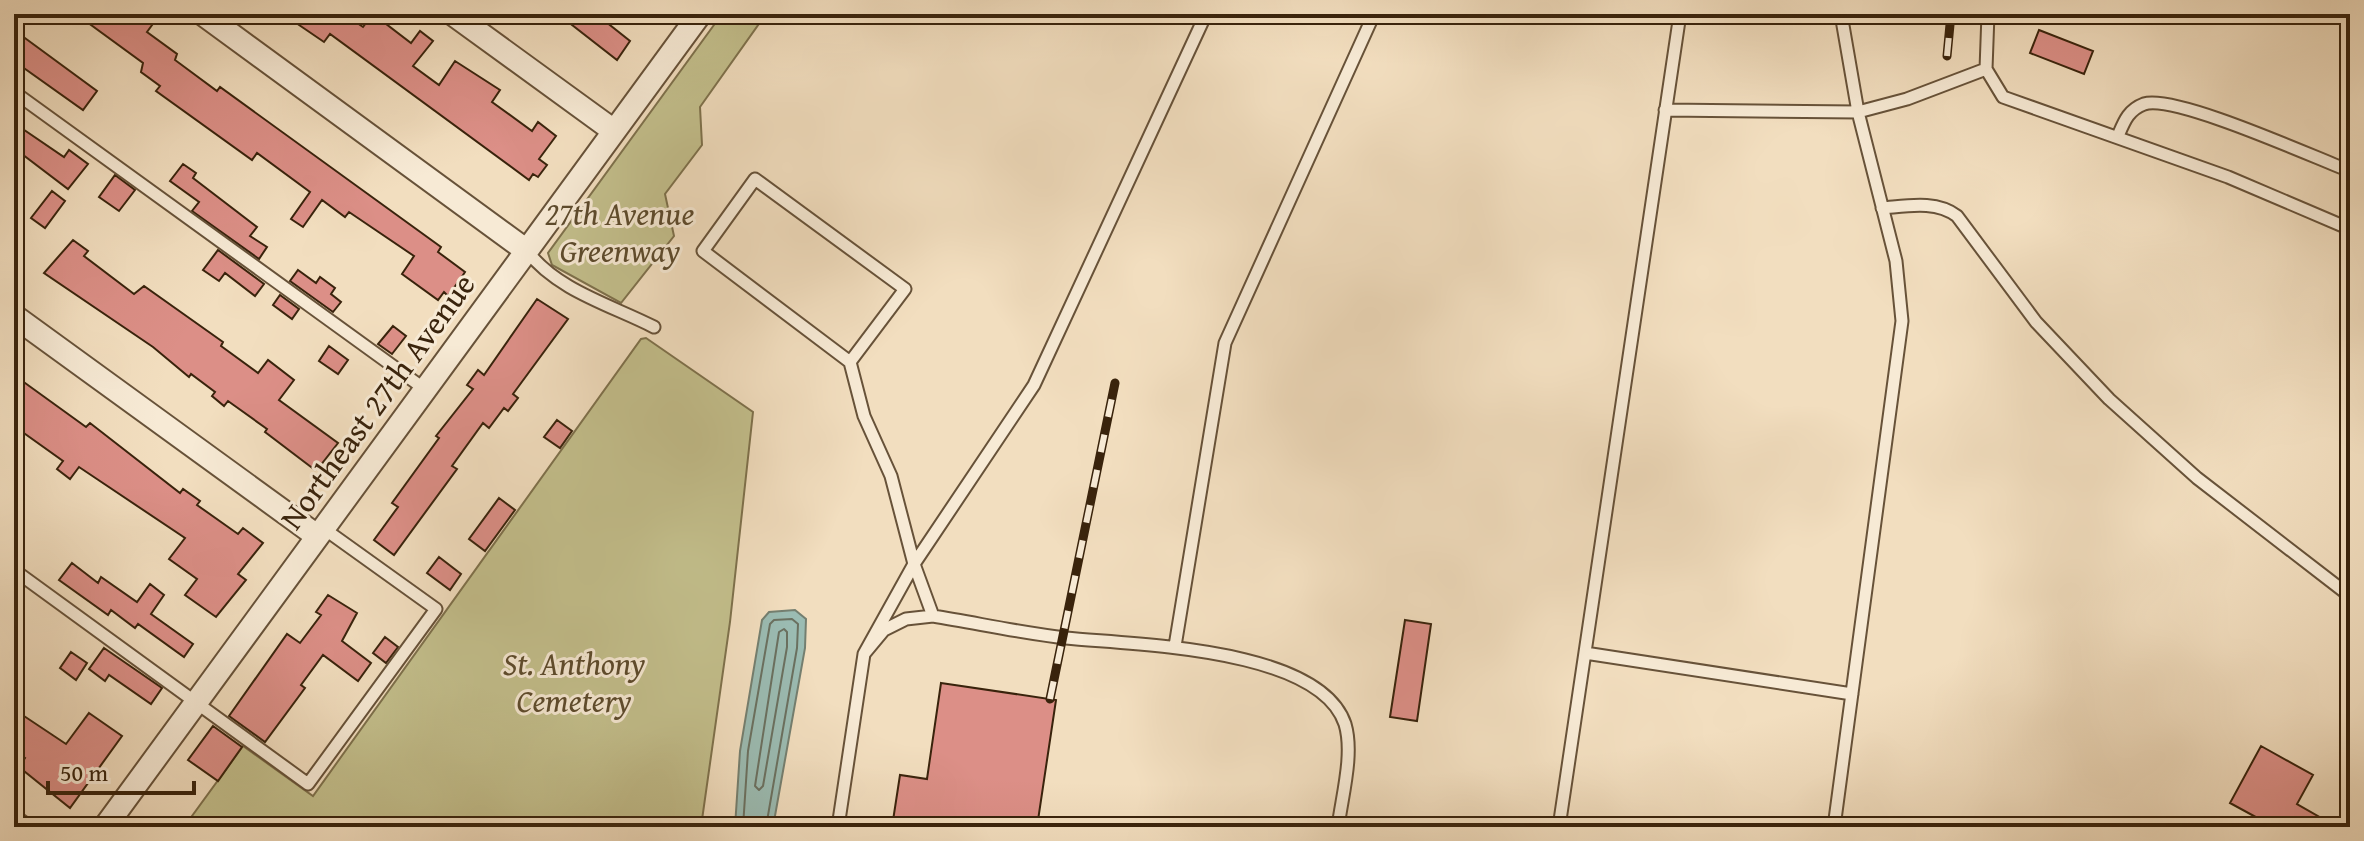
<svg xmlns="http://www.w3.org/2000/svg" width="2364" height="841" font-family="'Gentium Book Plus',serif">
<style>
.green{fill:#c3bf8c;stroke:#7e714c;stroke-width:2}
.water{fill:#9bbcb3;stroke:#747f70;stroke-width:2}
.lines{fill:none;stroke-linecap:round;stroke-linejoin:round}
.shore{stroke:#6a7060;stroke-width:2}
.building{fill:#dc8f87;stroke:#39230c;stroke-width:2}
.lane-casing{stroke:#675239;stroke-width:15}
.street-casing{stroke:#675239;stroke-width:26}
.lane{stroke:#f7ead5;stroke-width:11}
.street{stroke:#f7ead5;stroke-width:22}
.rail-casing{stroke:#39230c;stroke-width:9}
.rail{stroke:#f7ead5;stroke-width:6;stroke-dasharray:18;stroke-linecap:butt}
.labels{text-anchor:middle;dominant-baseline:central;stroke-width:6;stroke-linejoin:round;paint-order:stroke}
.park-label{font-size:32px;font-style:italic;fill:#5c4a2c;stroke:#f7ead5}
.street-label{font-size:32px;fill:#39230c;stroke:#f7ead5}
</style>
<rect width="100%" height="100%" fill="#f2debf"/>
<filter id="stains"><feTurbulence type="fractalNoise" baseFrequency=".0025" numOctaves="4"/><feColorMatrix values="0 0 0 0 .2 0 0 0 0 .09 0 0 0 0 .02 0 0 0 .5 -.17"/></filter>
<radialGradient id="worn" r=".72"><stop offset=".6" stop-color="#630" stop-opacity="0"/><stop offset="1" stop-color="#630" stop-opacity=".3"/></radialGradient>
<!-- green -->
<path class="green" d="M722,14H766L700,107L702,145L665,194L674,236L621,303L552,265L548,253Z
M646,338L753,412L730,622L701,827H184L243,746L313,796L641,339Z"/>
<!-- water -->
<path class="water" d="M795,610L806,619L805,648L773,827H735L740,751L762,620L769,612Z"/>
<g class="lines">
<!-- shore -->
<path class="shore" d="M784,629L787,632V647L763,786L759,790L755,786L779,632Z
M743,827L748,751L770,624L774,620L792,619L798,624L797,648L766,827"/>
</g>
<!-- building -->
<path class="building" d="M76,14H145L155,21L147,32L177,54L175,60L217,91L220,87L441,247L438,252L465,272L461,278L448,296L444,292L438,300L402,274L414,256L349,212L345,217L322,200L303,227L291,219L310,192L257,153L252,160L156,91L160,86L141,72L143,63Z
M283,14H344L363,27L373,14L411,43L420,31L433,41L413,66L439,85L455,61L500,90L492,102L532,131L538,122L556,136L539,159L547,165L538,177L533,174L529,180L330,34L324,42Z
M558,14H596L630,41L617,60Z
M14,30L97,91L83,110L14,61Z
M2039,30L2093,51L2084,74L2030,53Z
M14,123L64,157L69,150L88,164L68,189L14,148Z
M183,164L196,173L193,178L257,227L250,236L267,247L259,259L192,211L199,202L170,181Z
M115,175L135,190L119,211L99,197Z
M52,191L65,201L45,228L31,218Z
M73,240L88,251L84,256L134,294L144,286L223,342L221,346L258,373L268,360L294,380L279,400L338,443L320,466L315,470L265,432L267,429L228,401L224,406L212,396L215,392L191,374L189,377L153,347L44,273Z
M218,250L264,284L255,296L225,273L219,281L203,270Z
M298,270L316,283L320,277L335,288L331,294L341,302L333,312L290,281Z
M280,295L299,309L292,319L273,305Z
M537,299L568,319L513,394L518,398L508,411L504,408L489,428L483,423L452,466L457,469L394,555L374,540L398,507L392,503L439,438L436,436L473,389L467,385L478,370L484,375Z
M393,326L406,336L392,354L378,344Z
M329,346L348,360L338,374L319,361Z
M14,375L86,427L90,423L180,493L183,489L200,501L197,505L238,534L243,528L263,543L238,574L246,580L216,617L185,595L197,579L169,559L185,538L79,467L70,479L57,469L63,461L14,426Z
M557,420L572,431L560,448L544,437Z
M499,498L515,510L485,551L469,539Z
M439,557L461,574L450,590L427,573Z
M72,563L98,583L101,577L137,602L150,584L164,595L151,614L193,644L184,657L138,624L135,628L111,610L108,615L59,580Z
M328,595L357,613L342,641L371,663L358,681L323,655L301,685L305,688L265,742L229,716L287,634L300,643L321,615L316,612Z
M1405,620L1431,624L1417,721L1390,717Z
M385,637L398,647L386,663L373,653Z
M104,648L162,688L151,704L109,675L105,681L89,669Z
M71,652L87,663L76,680L60,668Z
M941,683L1056,700L1037,827H892L900,775L927,779Z
M89,713L122,736L70,808L19,767L25,758L14,750V716L21,720L24,716L66,744Z
M213,726L242,747L218,781L188,760Z
M2261,746L2313,775L2297,804L2337,827H2274L2230,803Z"/>
<g class="lines">
<!-- lane casing -->
<g class="lane-casing">
<path id="lane" d="M1988,14L1986,69L2003,97L2228,177L2350,229
M14,92L426,390
M1665,110L1858,112L1907,99L1986,69
M2118,136C2124,122 2128,110 2144,104C2175,94 2313,157 2350,171
M1882,208C1907,206 1936,200 1957,216L2036,322L2109,399L2197,478L2350,596
M527,251C558,291 611,305 654,327
M850,362L905,289L755,179L703,251L850,362L864,416L891,476L914,564L933,616C977,623 1021,633 1066,638C1134,645 1319,647 1345,724C1354,754 1342,796 1338,827
M14,570L308,784L436,609L323,528
M1175,646L1225,343L1374,14
M1585,653L1852,694
M864,654L914,564L1034,385L1206,14
M838,827L864,654L884,630L906,619L933,616
M1559,827L1680,14
M1834,827L1902,321L1896,261L1858,112L1841,14"/>
</g>
<!-- street casing -->
<g class="street-casing">
<path id="street" d="M203,14L527,251
M453,14L614,131
M14,316L317,536
M14,822L21,827
M105,827L700,14"/>
</g>
<!-- lane -->
<use href="#lane" class="lane"/>
<!-- street -->
<use href="#street" class="street"/>
<!-- rail casing -->
<g class="rail-casing">
<path id="rail" d="M1947,56L1951,14
M1050,699L1115,383"/>
</g>
<!-- rail -->
<use href="#rail" class="rail"/>
</g>
<g class="labels">
<!-- park labels -->
<g class="park-label">
<text x="620" y="213">27th Avenue<tspan x="620" dy="37">Greenway</tspan></text>
<text x="574" y="663">St. Anthony<tspan x="574" dy="37">Cemetery</tspan></text>
</g>
<!-- street labels -->
<g class="street-label">
<text transform="translate(377 401) rotate(-54)">Northeast 27th Avenue</text>
</g>
</g>
<!-- margin -->
<rect width="2364" height="841" fill="none" stroke="#f2debf" stroke-width="48"/>
<rect x="16" y="16" width="2332" height="809" fill="none" stroke="#39230c" stroke-width="4"/>
<rect x="24" y="24" width="2316" height="793" fill="none" stroke="#39230c" stroke-width="2"/>
<!-- scale -->
<path d="M48 781v12h146v-12" fill="none" stroke="#39230c" stroke-width="4"/>
<text x="60" y="781" font-size="24" fill="#39230c" stroke="#f7ead5" stroke-width="6" paint-order="stroke">50 m</text>
<rect width="100%" height="100%" filter="url(#stains)"/>
<rect width="100%" height="100%" fill="url(#worn)"/>
</svg>
